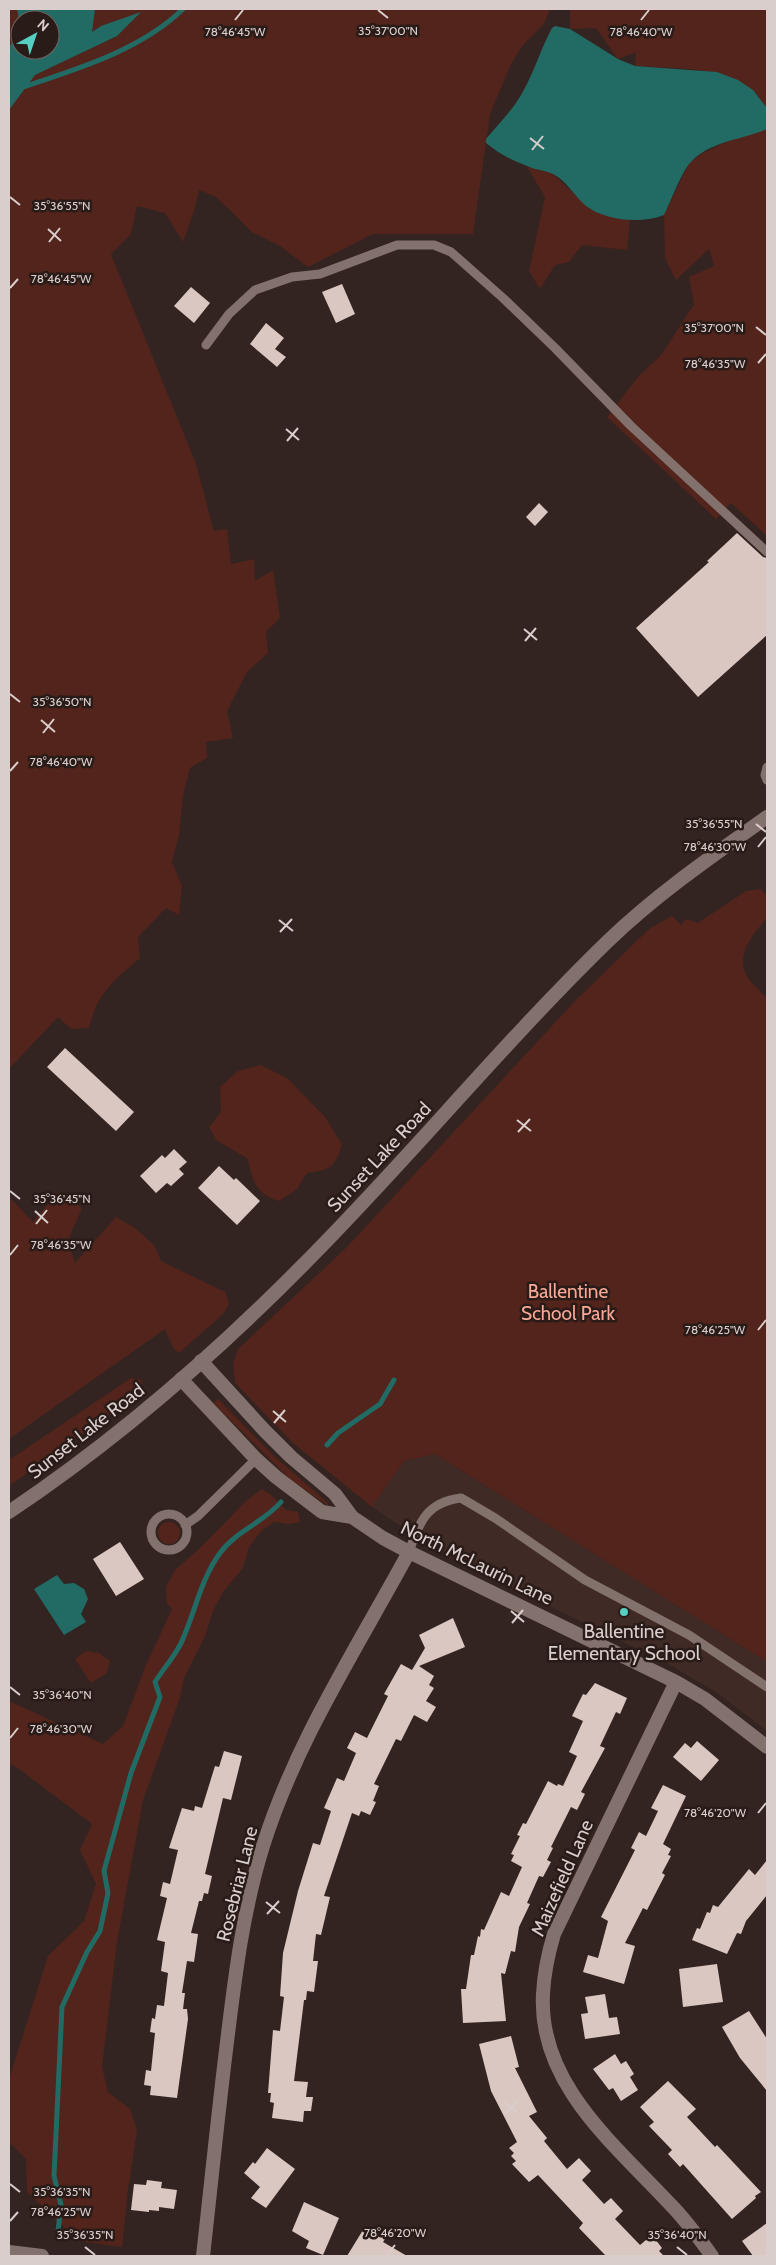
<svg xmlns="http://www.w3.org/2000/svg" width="776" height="2265" font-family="Cabin,sans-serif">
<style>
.built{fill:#402a25}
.green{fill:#52241b}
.water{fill:#226b65}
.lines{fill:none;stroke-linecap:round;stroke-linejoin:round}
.stream{stroke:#226b65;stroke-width:5}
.building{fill:#dbc7c2}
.service{stroke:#83716d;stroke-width:9}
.minor{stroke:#83716d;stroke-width:14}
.secondary{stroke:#83716d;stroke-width:14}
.ticks{fill:none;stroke:#d9cecc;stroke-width:2}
.poi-dot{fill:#57cec2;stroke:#291b17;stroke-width:2}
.labels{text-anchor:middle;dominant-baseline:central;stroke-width:5;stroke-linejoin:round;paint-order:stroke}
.street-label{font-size:19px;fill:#d9cecc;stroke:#291b17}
.park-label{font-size:19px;fill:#faa795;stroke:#291b17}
.poi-label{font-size:19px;fill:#d9cecc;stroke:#291b17}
.ticks-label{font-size:12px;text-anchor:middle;fill:#d9cecc;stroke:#291b17;stroke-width:5;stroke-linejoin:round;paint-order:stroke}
</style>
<rect width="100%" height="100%" fill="#332421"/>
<!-- built -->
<path class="built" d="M435,1454L767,1662V1731L719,1694L672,1666L439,1552L372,1507L404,1461Z"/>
<!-- green -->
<path class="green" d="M9,9H17C21,29 20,31 9,47Z
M95,9H550L544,24L523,45L511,64L490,114L473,234H373L308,267L280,246L252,232L216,197L199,190L194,211L183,242L165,213L137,206L131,234L111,254L196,464L214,531L227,529L231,564L254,559L255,581L273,570L280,618L266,632L268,653L247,672L227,711L233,738L206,742L207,758L190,768L183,795L179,835L172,862L182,886L179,915L166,908L138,937L140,958C112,982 98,992 89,1028L71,1029L58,1017L9,1069V110L35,75L117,36L140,13L102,26L91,32Z
M570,9H767V108C762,102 758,95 752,90C724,65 671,69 635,66L636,52L618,59L596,28L570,29Z
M767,127V536L731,503L716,519L607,417L637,378L662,354L694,304L689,277L714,266L709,249L676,280L665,258L664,215L689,163L701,154L724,143Z
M527,167L552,173L587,206L603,214L630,219L627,250L582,245L569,262L555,265L540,289L529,271L545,197Z
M760,889L767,896V918C753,934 734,955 748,978C753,985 761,992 767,998V1662L435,1454L404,1461L372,1507L293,1443L235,1383L233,1364L238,1349L347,1247L576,1000L649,929L672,916L681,925L686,919L698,923L746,891Z
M261,1065L287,1078L325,1117L342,1144C336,1167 330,1170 307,1173L297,1189L279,1201C257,1195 252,1181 248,1159L216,1140L209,1127L221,1112L220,1087L238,1071Z
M59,1191L82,1208L68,1240L75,1263L116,1217L135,1228L155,1246L161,1261L225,1292L229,1304L223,1314L179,1353L173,1348L165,1329L9,1439V1197L33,1222Z
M131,1378L142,1380L141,1392L9,1486V1460Z
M218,1399L272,1454L328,1503V1506L292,1481L215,1405L214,1403Z
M262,1489L270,1494L286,1510L298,1512L300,1522L289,1524L274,1522L261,1531L249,1547L243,1568L223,1592L213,1611L205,1636L184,1678L180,1698L143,1800L117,1942L102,2067L108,2092L130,2109L137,2130L128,2190L122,2247L78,2241L27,2192L26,2159L9,2142V2079L48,1956L84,1921L96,1884L80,1850L92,1824L15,1766L9,1764V1701L103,1744L123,1726L146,1665L172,1609L167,1603L166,1587L175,1570L199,1549L247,1500Z
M158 1533a11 11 0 1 1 22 0a11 11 0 1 1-22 0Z
M86,1651L99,1653L110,1661L107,1673L91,1683L75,1659Z"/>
<!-- water -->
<path class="water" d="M17,9H112H95L92,32L101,26L141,12L117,36L35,75L9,110V47L20,30V50H50V20H20V24Z
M555,26L570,29L618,59L635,66L717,72L738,80L753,90L767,108V129C743,140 709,141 690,163C681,173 671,201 664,215C642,224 606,221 586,206C574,196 567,181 553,174C545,170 535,170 527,166C513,161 498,153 486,143V139C496,127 507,116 516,103C532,80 539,52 552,28Z
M57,1575L64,1584L74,1583L84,1589L88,1599L81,1614L86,1622L64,1635L34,1589Z"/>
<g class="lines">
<!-- stream -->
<path class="stream" d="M23,87C77,69 141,50 183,9
M327,1445L338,1433L380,1404L394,1380
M58,2231L61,2205L54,2176L62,2007L87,1952L100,1931L108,1893L104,1871L131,1773L160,1697L155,1682C163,1669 176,1655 182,1641C195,1612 201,1579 220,1553C236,1531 264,1522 281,1502"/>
</g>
<!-- building -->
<path class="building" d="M342,284L355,314L336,323L322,292Z
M191,287L210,303L194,323L174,306Z
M266,323L284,338L275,349L286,357L277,367L250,344Z
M539,503L548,512L535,526L526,517Z
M737,533L763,557L767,558V635L698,697L636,628L709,562L707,561Z
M65,1048L134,1112L116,1131L47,1067Z
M174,1149L187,1162L179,1169L184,1174L171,1186L167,1183L156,1193L140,1176L162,1155L165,1158Z
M219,1166L234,1180L236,1178L260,1201L237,1225L198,1188Z
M120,1542L144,1579L116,1596L93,1559Z
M453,1618L465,1647L419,1666L434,1676L429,1685L434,1688L426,1701L436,1707L427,1722L414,1715L401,1741L396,1739L374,1784L379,1786L373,1801L376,1802L370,1815L361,1811L359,1816L352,1813L324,1896L330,1897L321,1935L316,1934L313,1961H318L314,1992L307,1991L306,2000H304L294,2081L308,2082L306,2097H313L311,2111H304L303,2122L272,2118L274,2103L270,2102L271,2093H268L273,2030L280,2031L284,1997L280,1996L283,1953L298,1891L313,1843L320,1845L331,1811L324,1808L337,1778L344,1781L356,1753L347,1748L355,1732L367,1738L388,1696L384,1694L401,1664L412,1670L425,1648L419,1635Z
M595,1683L627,1698L620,1714L616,1712L600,1746L605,1748L581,1792L585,1794L577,1810L571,1807L551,1847L553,1848L547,1860L551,1862L543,1877L539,1876L527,1903L530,1904L519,1927L515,1952L511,1951L505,1974L501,1973L506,2021L463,2023L461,1989H466L471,1955H474L478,1936L480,1937L481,1929L484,1930L501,1892L509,1896L522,1867L511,1861L514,1855L511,1854L520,1836L517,1835L523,1823L526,1824L548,1781L557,1786L558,1784L563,1786L577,1756L569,1752L583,1721L572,1716L583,1694L586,1695Z
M697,1741L719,1760L701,1781L673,1757L685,1743L691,1748Z
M224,1751L242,1756L231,1800L223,1798L205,1874L212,1876L208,1894L204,1893L202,1901H199L191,1933L198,1934L194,1962L187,1961L182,1993H185L183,2009H187L188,2019L177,2098L150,2095L151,2086L144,2085L146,2070L151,2071L155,2033L150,2032L152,2018L155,2019L157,2005L164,2006L168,1973L161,1971L165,1942L157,1940L167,1898L160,1896L163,1882L170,1884L178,1850L169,1848L182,1808L194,1811L195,1806L202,1808L215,1766L219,1767Z
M663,1785L686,1796L663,1844L671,1849L668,1855L671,1856L662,1873L665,1875L647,1910L643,1908L625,1943L635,1946L624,1984L583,1972L588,1955L598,1958L608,1921L601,1917L635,1850L631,1848L639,1832L646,1836L658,1811L651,1808Z
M767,1860V1895L746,1921L741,1934L737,1933L727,1954L692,1940L697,1928L700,1929L707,1912L710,1913L713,1905L718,1907L749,1869L755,1875Z
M717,1964L723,2002L683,2007L679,1969Z
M605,1994L609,2018L617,2017L620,2034L585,2039L581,2014L588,2013L585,1997Z
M749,2011L767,2039V2091L740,2058L722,2027Z
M511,2036L519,2067L515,2068L537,2112L529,2116L547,2138L544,2141L567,2169L579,2158L591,2171L582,2180L604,2204L611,2198L623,2211L615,2219L640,2245L652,2235L662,2248L659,2251L664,2256H606L579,2228L583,2223L538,2175L529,2182L512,2164L516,2161L511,2156L514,2153L509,2148L517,2142L491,2091L479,2044Z
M615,2054L621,2064L626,2061L634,2074L630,2077L638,2090L621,2101L613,2088L609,2090L593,2069Z
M668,2081L696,2109L687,2117L715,2147L717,2145L761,2192L755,2196L756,2198L732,2219L683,2164L680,2167L668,2154L672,2150L649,2126L654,2122L640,2107Z
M267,2148L295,2169L266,2208L251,2198L260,2187L244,2173L253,2162L255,2164Z
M147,2180L162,2182L161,2188L177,2190L174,2209L159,2207V2211L149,2210V2212L131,2210L134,2184L146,2185Z
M304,2202L339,2218L323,2255L306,2248L309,2241L292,2231Z
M767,2223V2256H753L742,2241Z
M375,2228L387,2236L383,2242L407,2256H347L363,2230L371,2235Z"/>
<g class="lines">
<!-- service -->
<path class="service" d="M206,345L229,314L255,290L292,277L320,274L397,245H434L451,252L503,298L555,348L631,426L767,552
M767,767L765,775L767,780
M151 1532a18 18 0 1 1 36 0a18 18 0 1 1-36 0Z
M185,1525L198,1516L256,1459
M409,1552C419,1522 427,1502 461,1498L495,1518L585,1580L689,1635L767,1687"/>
<!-- minor -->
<path class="minor" d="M201,1361L264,1430L291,1457L335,1494L352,1517L383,1538L409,1552L676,1682L705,1699L767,1747
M181,1379L256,1459L276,1477L322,1512L352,1517
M676,1682L554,1934C548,1954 544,1973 543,1994C538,2083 614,2144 669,2203C685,2219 699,2238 712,2256
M9,2252L42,2256
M203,2256C211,2185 218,2114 227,2042C235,1976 243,1910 263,1846C296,1741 357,1648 409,1552"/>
<!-- secondary -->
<path class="secondary" d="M9,1512C115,1441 212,1357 302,1266C407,1161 501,1045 608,941C657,894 712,856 767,817"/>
</g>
<!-- ticks -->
<path class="ticks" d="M378,10L388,18M235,20L243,10M641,20L649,10M530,138L544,149M532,150L543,136M10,197L20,205M48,229L61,241M49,242L60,228M10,288L18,279M756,327L766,335M758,363L766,354M286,429L299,440M287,441L298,428M524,629L537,640M525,641L536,628M10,694L20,702M41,720L55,732M43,733L54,719M10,771L18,762M756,824L766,832M758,847L766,837M279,920L293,931M280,932L292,919M517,1120L531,1131M518,1132L530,1119M10,1191L20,1199M35,1211L48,1223M36,1224L47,1210M10,1255L18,1245M758,1330L766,1320M273,1411L286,1422M274,1423L285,1410M511,1611L524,1622M512,1623L523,1610M10,1687L20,1695M10,1738L18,1728M758,1813L766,1803M266,1902L280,1913M267,1914L279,1901M504,2102L518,2113M505,2114L517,2101M10,2184L20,2192M10,2221L18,2212M85,2247L95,2255M677,2247L687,2255M387,2255L395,2245"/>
<!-- markers -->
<circle class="poi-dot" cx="624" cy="1612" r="5"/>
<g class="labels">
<!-- street labels -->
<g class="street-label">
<text transform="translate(379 1157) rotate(-47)">Sunset Lake Road</text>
<text transform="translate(86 1431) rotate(-38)">Sunset Lake Road</text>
<text transform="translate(477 1563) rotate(26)">North McLaurin Lane</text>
<text transform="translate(562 1878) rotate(-66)">Maizefield Lane</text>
<text transform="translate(237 1884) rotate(-76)">Rosebriar Lane</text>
</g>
<!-- park labels -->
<g class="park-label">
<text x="568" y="1291">Ballentine<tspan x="568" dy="22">School Park</tspan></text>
</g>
<!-- poi labels -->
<g class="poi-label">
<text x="624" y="1631">Ballentine<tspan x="624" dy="22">Elementary School</tspan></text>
</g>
</g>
<g class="ticks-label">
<text x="388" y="35">35°37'00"N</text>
<text x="235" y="36">78°46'45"W</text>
<text x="641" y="36">78°46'40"W</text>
<text x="62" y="210">35°36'55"N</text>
<text x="61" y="283">78°46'45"W</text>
<text x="714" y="332">35°37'00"N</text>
<text x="715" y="368">78°46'35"W</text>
<text x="62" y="706">35°36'50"N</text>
<text x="61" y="766">78°46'40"W</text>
<text x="714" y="828">35°36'55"N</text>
<text x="715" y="851">78°46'30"W</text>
<text x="62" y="1203">35°36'45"N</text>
<text x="61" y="1249">78°46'35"W</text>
<text x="715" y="1334">78°46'25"W</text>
<text x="62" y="1699">35°36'40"N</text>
<text x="61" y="1733">78°46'30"W</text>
<text x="715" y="1817">78°46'20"W</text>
<text x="62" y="2196">35°36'35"N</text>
<text x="61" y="2216">78°46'25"W</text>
<text x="395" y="2237">78°46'20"W</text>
<text x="85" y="2239">35°36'35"N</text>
<text x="677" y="2239">35°36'40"N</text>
</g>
<!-- border -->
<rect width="776" height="2265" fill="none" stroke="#d9cecc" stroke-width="20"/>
<!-- north arrow -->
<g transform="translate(35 35) rotate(40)"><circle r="24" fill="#291b17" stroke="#6f635f"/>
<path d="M0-4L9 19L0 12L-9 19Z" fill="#57cec2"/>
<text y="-8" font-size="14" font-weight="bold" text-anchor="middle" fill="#d9cecc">N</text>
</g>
</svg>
